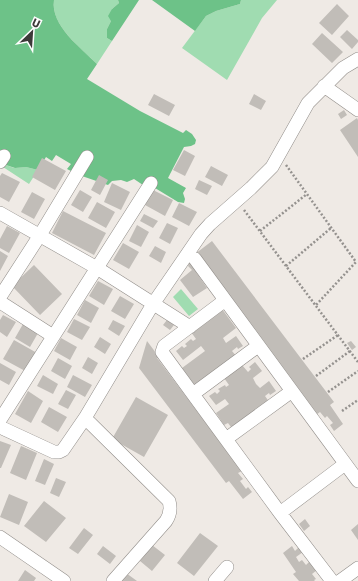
<svg xmlns="http://www.w3.org/2000/svg" width="358" height="581" font-family="Jost,sans-serif">
<style>
.green{fill:#a0dcb1}
.forest{fill:#6dc288}
.building{fill:#c1bdb8}
.lines{fill:none;stroke-linecap:round;stroke-linejoin:round}
.street-casing{stroke:#918d89;stroke-width:14}
.path{stroke:#95928f;stroke-width:2.5;stroke-dasharray:2 2;stroke-linecap:butt}
.street{stroke:#fff;stroke-width:13}
</style>
<rect width="100%" height="100%" fill="#efeae5"/>
<!-- green -->
<path class="green" d="M54,0H118L119,3L112,9L111,21L107,29V38L112,41L97,64C81,48 50,25 54,0Z
M241,0H277L262,18L227,80L182,48L206,16L216,11L240,4Z
M6,165L14,168L26,167L38,170L29,184L3,167Z
M181,289L198,309L189,316L173,297Z"/>
<!-- forest -->
<path class="forest" d="M0,0H54C50,25 81,48 97,64L87,79L140,111L183,133L186,130L192,134L196,140L195,144L191,146L184,147L168,178L186,188L183,193L185,199L184,203L178,202L155,188L152,191L134,179L127,182L121,180L112,181L108,185L79,175L67,169L71,164L56,155L52,161L46,157L38,170L26,167L15,168L6,165L3,167H0Z
M118,0H139L112,41L107,38V29L111,21L108,16L112,9L119,3Z
M152,0H241L240,4L216,11L206,16L195,31Z"/>
<!-- building -->
<path class="building" d="M337,4L349,16L332,35L319,23Z
M347,30L358,40V42L352,49L340,37Z
M322,33L343,52L332,63L312,44Z
M154,94L175,105L169,116L148,105Z
M254,94L266,101L261,110L249,104Z
M344,110L347,115L341,119L338,114Z
M357,118L358,120V157L340,130Z
M184,150L195,156L185,176L173,170Z
M42,158L66,171L55,190L32,177Z
M211,166L228,175L222,186L205,177Z
M2,173L20,182L9,202L0,197V176Z
M99,175L108,180L100,195L91,190Z
M199,180L212,186L207,195L195,189Z
M112,183L130,192L121,210L104,202Z
M80,190L92,197L83,212L71,205Z
M153,190L173,200L165,216L145,205Z
M32,192L45,199L34,219L21,212Z
M97,202L115,212L106,228L88,218Z
M179,203L197,212L189,226L172,217Z
M63,211L106,233L94,255L52,233Z
M144,214L158,221L153,228L140,221Z
M167,223L178,228L170,244L159,238Z
M137,225L149,232L141,247L129,241Z
M7,226L20,233L9,253L0,248V239Z
M212,241L334,402L330,405L343,424L334,431L330,425L333,423L327,416L325,418L320,412L316,415L195,254Z
M123,243L139,252L129,269L113,260Z
M155,246L166,252L161,263L149,256Z
M0,251L8,256L0,271Z
M190,261L198,271L196,272L207,288L193,297L180,280L192,270L188,266Z
M34,265L62,294L40,315L12,286Z
M98,281L113,289L104,305L89,296Z
M120,296L134,304L125,319L111,311Z
M85,300L99,308L91,323L77,315Z
M222,309L236,328L223,338L226,343L236,336L243,346L238,349L237,347L232,351L237,357L196,387L182,368L205,351L201,346L183,360L176,351L182,346L184,348L187,346L185,344L191,339L193,341L196,339L191,332Z
M3,315L16,322L7,337L0,332V320Z
M74,319L90,327L82,340L67,332Z
M113,320L125,326L119,336L108,329Z
M167,320L174,325L170,330L163,325Z
M23,324L38,333L30,347L15,338Z
M100,337L111,344L105,354L94,347Z
M61,338L77,347L70,360L54,351Z
M14,340L37,353L27,372L3,359Z
M147,341L159,357L157,358L242,471L238,473L243,479L240,481L246,489L248,487L252,492L243,499L229,481L226,483L139,368Z
M351,341L356,347L352,350L347,343Z
M88,357L98,363L92,374L82,368Z
M58,358L72,366L65,379L51,371Z
M255,362L262,371L253,378L256,384L260,388L269,381L276,391L270,395L269,393L265,396L270,403L231,427L228,423L224,425L216,413L229,404L225,399L216,405L209,396L215,392L217,394L220,391L218,389L225,385L226,387L229,385L224,378L242,365L248,372L251,369L249,367Z
M0,363L16,372L9,385L0,380Z
M43,375L58,384L53,394L37,386Z
M73,375L92,385L85,397L67,387Z
M66,390L76,395L68,409L58,404Z
M28,391L43,401L31,423L15,414Z
M136,397L168,415L144,457L112,439Z
M49,407L67,417L58,432L41,422Z
M0,441L11,445L1,468H0Z
M21,446L37,453L26,480L10,473Z
M44,459L54,464L45,485L35,481Z
M56,478L66,482L59,497L50,493Z
M9,494L28,502L19,525L0,517Z
M44,501L66,518L46,542L24,526Z
M305,519L310,526L304,531L299,524Z
M358,524V540L351,530Z
M84,528L93,535L78,554L69,548Z
M200,533L218,546L194,576L177,563Z
M152,545L165,555L152,571L140,561Z
M103,546L116,556L110,564L97,554Z
M292,546L295,551L299,547L303,552L296,557L299,562L302,560L306,565L310,561L317,570L312,574L316,579L314,580L315,581H299L293,574L296,572L283,553Z
M25,570L36,578L34,581H18Z
M126,573L137,581H120Z"/>
<g class="lines">
<!-- street casing -->
<g class="street-casing">
<path id="street" d="M324,86L358,110
M0,162L4,156
M0,213L97,268L190,327
M195,259L358,481
M0,297L40,235L87,157
M224,301L164,346L162,352L280,513L332,581
M0,302L53,336
M193,394L258,346
M85,418L169,501C171,508 170,515 166,521L113,581
M0,420L151,183
M0,427L54,452H59L63,450L85,418L153,304L201,234L210,224L251,188L272,167L308,103L343,68L358,59
M226,439L292,391
M280,513L345,464
M0,537L64,581
M215,581L227,567
M340,581L358,568"/>
</g>
<!-- path -->
<path class="path" d="M286,165L356,262L316,305
M244,210L358,362
M260,231L307,194
M286,266L331,228
M303,359L338,335
M316,376L350,351
M328,392L358,371
M342,411L358,400"/>
<!-- street -->
<use href="#street" class="street"/>
</g>
<!-- north arrow -->
<g transform="translate(32 32) rotate(25)" stroke="#ffffff" stroke-width="3" paint-order="stroke">
<path d="M0-3L7 15L0 10L-7 15Z" fill="#3c3a39"/>
<text y="-6" font-size="11" font-weight="bold" text-anchor="middle" fill="#3c3a39">U</text>
</g>
</svg>
